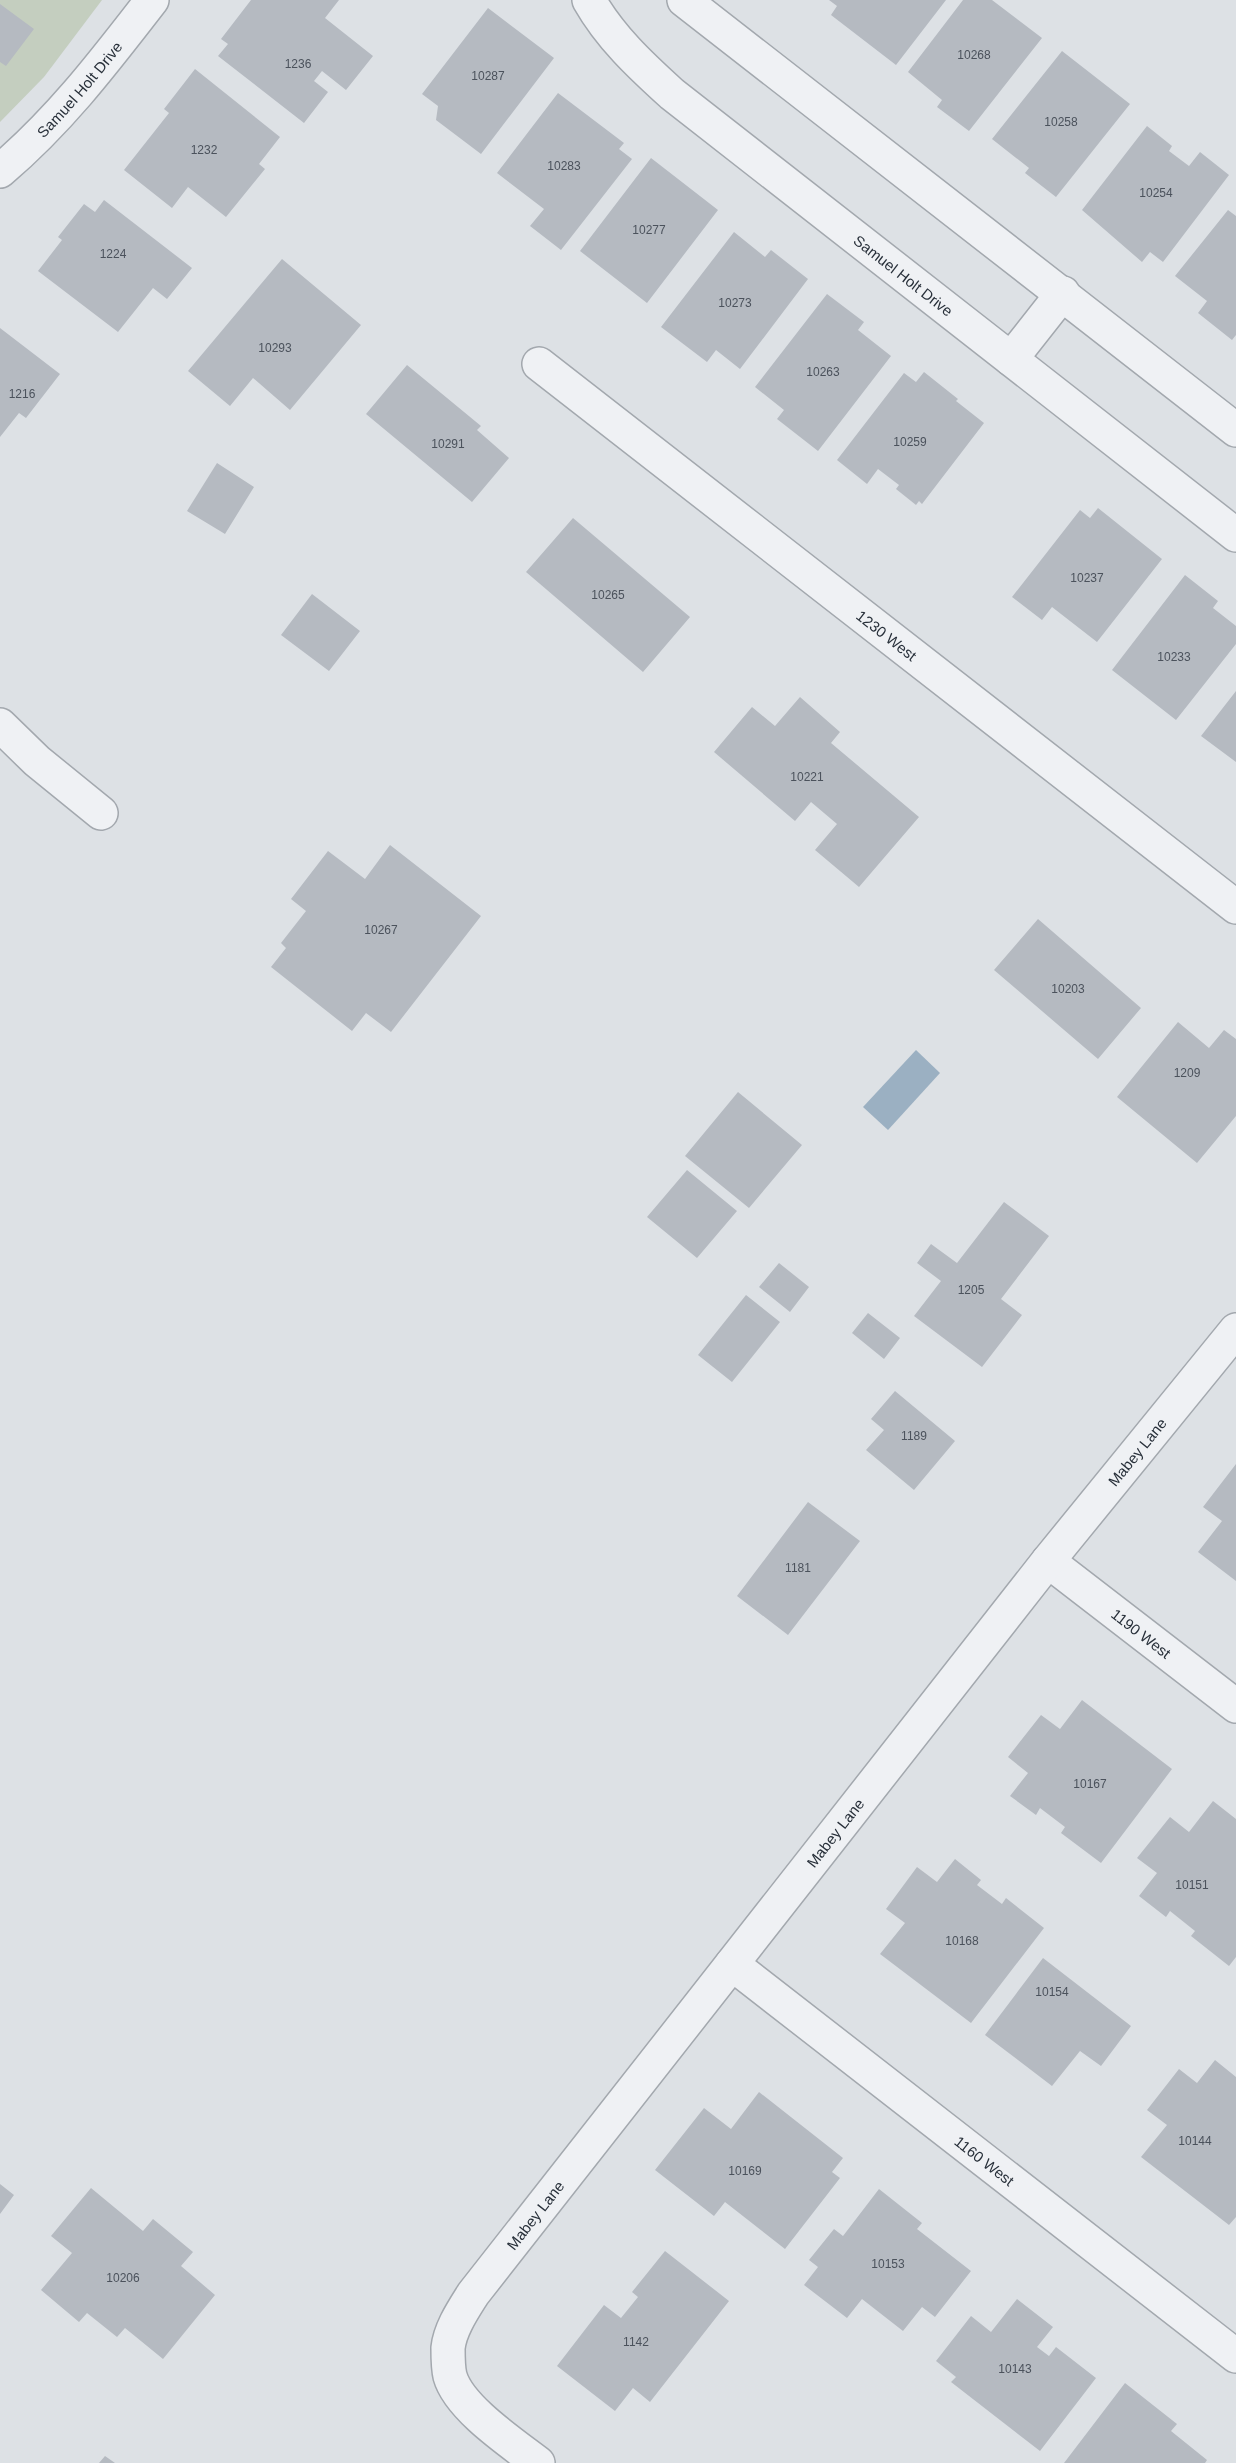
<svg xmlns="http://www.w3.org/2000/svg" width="1236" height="2463" font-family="Helvetica,sans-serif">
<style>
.green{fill:#c4cebf}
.water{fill:#9bb0c2}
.building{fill:#b5bac1}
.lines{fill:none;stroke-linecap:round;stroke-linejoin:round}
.minor-casing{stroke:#a3a8ae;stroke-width:36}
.minor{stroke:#eff1f4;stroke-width:33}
.labels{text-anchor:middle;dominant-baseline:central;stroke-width:4.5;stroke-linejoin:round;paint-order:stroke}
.number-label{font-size:12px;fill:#4b525c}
.street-label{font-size:15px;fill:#28303a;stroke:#ecf0f3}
</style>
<rect width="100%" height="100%" fill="#dde1e5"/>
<!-- green -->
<path class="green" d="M0,0H102L44,77L0,122Z"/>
<!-- water -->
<path class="water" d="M916,1050L940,1073L888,1130L863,1107Z"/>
<!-- building -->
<path class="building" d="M251,0H339L325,18L373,56L346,90L322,71L314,81L328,92L304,123L218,56L228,44L221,39Z
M829,0H946L896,65L831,15L837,6Z
M963,0H992L1042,38L969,131L937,107L942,100L908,72Z
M0,4L34,29L6,66L0,62Z
M488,8L554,58L481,154L436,120L438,106L422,94Z
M1062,51L1130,104L1056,197L1025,173L1029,168L992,139Z
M195,69L280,137L259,164L265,169L226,217L188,187L172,208L124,170L169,113L164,109Z
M558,93L624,143L619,149L632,159L561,250L530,226L544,209L497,173Z
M1147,126L1172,146L1169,151L1189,166L1200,152L1229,175L1163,262L1150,252L1142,262L1082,210Z
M651,158L718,210L647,303L580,251Z
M104,200L192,268L167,299L153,288L118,332L38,271L62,240L58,237L84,204L95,212Z
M1228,210L1236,216V335L1232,340L1198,313L1207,301L1175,276Z
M734,232L765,257L771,250L808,279L740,369L716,350L707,362L661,327Z
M282,259L361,325L290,410L253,378L230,406L188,371Z
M827,294L864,322L858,330L891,356L818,451L777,419L784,410L755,387Z
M0,328L60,374L26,418L19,413L0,437Z
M407,365L481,426L477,430L509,458L472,502L366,414Z
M924,372L958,399L956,401L984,423L922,504L919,501L916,505L896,489L899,485L878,469L867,484L837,460L904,373L916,382Z
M217,463L254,487L225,534L187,511Z
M1098,508L1162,559L1097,642L1052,607L1042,620L1012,597L1080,510L1090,518Z
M573,518L690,617L643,672L526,572Z
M1185,575L1218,601L1213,608L1236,626V644L1176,720L1112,670Z
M312,594L360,631L329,671L281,635Z
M1236,691V762L1201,736Z
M800,697L840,732L831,743L919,817L859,887L815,850L837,824L811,802L795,821L714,752L752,707L775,726Z
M390,845L481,916L391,1032L366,1013L352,1031L271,967L286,948L281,943L306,911L291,899L328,851L365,879Z
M1038,919L1141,1008L1098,1059L994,970Z
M1178,1022L1209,1048L1224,1030L1236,1039V1116L1197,1163L1117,1097Z
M738,1092L802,1145L749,1208L685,1156Z
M687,1170L737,1211L697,1258L647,1217Z
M1004,1202L1049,1236L1001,1299L1022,1315L982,1367L914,1316L941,1281L917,1263L931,1244L957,1263Z
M779,1263L809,1287L790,1312L759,1287Z
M746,1295L780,1322L732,1382L698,1355Z
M868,1313L900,1338L884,1359L852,1333Z
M895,1391L955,1441L914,1490L866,1450L884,1430L871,1419Z
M1236,1464V1581L1198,1552L1222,1521L1203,1507Z
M808,1502L860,1541L788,1635L737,1596Z
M1082,1700L1172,1769L1101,1863L1061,1833L1065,1827L1040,1808L1036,1815L1010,1796L1028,1773L1008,1757L1041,1715L1060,1729Z
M1213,1801L1236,1819V1957L1229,1966L1191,1936L1195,1931L1170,1911L1166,1917L1139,1896L1157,1873L1137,1858L1170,1817L1189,1832Z
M955,1859L981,1880L977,1885L1002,1904L1006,1898L1044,1928L971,2023L880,1954L905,1923L886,1909L917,1867L937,1882Z
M1043,1958L1131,2026L1101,2066L1080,2051L1052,2086L985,2035Z
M1215,2060L1236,2077V2217L1229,2225L1141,2157L1167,2125L1147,2110L1179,2069L1197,2083Z
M759,2092L843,2158L832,2172L840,2178L785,2249L725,2202L714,2216L655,2170L704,2108L731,2129Z
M0,2184L14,2195L0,2214Z
M91,2188L143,2231L153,2219L193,2252L181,2266L215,2295L163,2359L125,2328L117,2337L87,2313L79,2322L41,2290L72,2253L51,2236Z
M879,2189L922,2223L917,2229L971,2271L935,2317L922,2307L903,2331L862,2299L847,2318L804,2285L818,2267L809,2260L834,2229L843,2236Z
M665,2251L729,2301L650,2402L633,2388L615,2411L557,2366L604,2305L621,2318L638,2297L632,2292Z
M1017,2299L1053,2327L1037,2347L1049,2356L1056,2347L1096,2378L1040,2451L951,2382L956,2377L936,2361L971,2316L991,2332Z
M1125,2383L1177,2424L1171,2431L1207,2460L1205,2463H1064Z
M105,2456L115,2463H99Z"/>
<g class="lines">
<!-- minor casing -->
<g class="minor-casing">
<g id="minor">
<path id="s1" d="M589,0C610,37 640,65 672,94L1236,535"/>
<path d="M684,0L1236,430"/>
<path id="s2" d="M0,171C60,120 104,62 152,0"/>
<path d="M1011,359L1063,293"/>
<path id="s3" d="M539,364L1236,907"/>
<path d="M0,725L37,761L101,813"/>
<path id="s4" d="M1048,1561L1236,1706"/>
<path id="s5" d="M732,1964L1236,2356"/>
<path id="s6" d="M538,2463C512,2443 459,2408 450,2376C448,2368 448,2356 448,2348C450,2329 463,2310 473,2294L1048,1561L1236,1330"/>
</g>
</g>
<!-- minor -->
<use href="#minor" class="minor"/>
</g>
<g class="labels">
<!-- number labels -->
<g class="number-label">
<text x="974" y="55">10268</text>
<text x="298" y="64">1236</text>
<text x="488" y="76">10287</text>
<text x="1061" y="122">10258</text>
<text x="204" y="150">1232</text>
<text x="564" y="166">10283</text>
<text x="1156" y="193">10254</text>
<text x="649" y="230">10277</text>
<text x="113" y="254">1224</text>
<text x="735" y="303">10273</text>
<text x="275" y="348">10293</text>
<text x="823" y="372">10263</text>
<text x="22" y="394">1216</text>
<text x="910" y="442">10259</text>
<text x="448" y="444">10291</text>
<text x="1087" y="578">10237</text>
<text x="608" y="595">10265</text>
<text x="1174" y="657">10233</text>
<text x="807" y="777">10221</text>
<text x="381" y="930">10267</text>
<text x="1068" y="989">10203</text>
<text x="1187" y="1073">1209</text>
<text x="971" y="1290">1205</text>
<text x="914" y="1436">1189</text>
<text x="798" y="1568">1181</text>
<text x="1090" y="1784">10167</text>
<text x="1192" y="1885">10151</text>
<text x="962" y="1941">10168</text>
<text x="1052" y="1992">10154</text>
<text x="1195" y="2141">10144</text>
<text x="745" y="2171">10169</text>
<text x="888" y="2264">10153</text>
<text x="123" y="2278">10206</text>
<text x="636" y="2342">1142</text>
<text x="1015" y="2369">10143</text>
</g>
<!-- street labels -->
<g class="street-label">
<text stroke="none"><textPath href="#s2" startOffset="114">Samuel Holt Drive</textPath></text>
<text stroke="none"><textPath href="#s1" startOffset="420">Samuel Holt Drive</textPath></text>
<text stroke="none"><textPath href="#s3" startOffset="441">1230 West</textPath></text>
<text stroke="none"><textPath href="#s6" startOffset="1286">Mabey Lane</textPath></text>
<text stroke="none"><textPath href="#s4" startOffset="118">1190 West</textPath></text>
<text stroke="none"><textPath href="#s6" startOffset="800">Mabey Lane</textPath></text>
<text stroke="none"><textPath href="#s5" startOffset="320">1160 West</textPath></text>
<text stroke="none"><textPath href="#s6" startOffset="314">Mabey Lane</textPath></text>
</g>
</g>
</svg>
